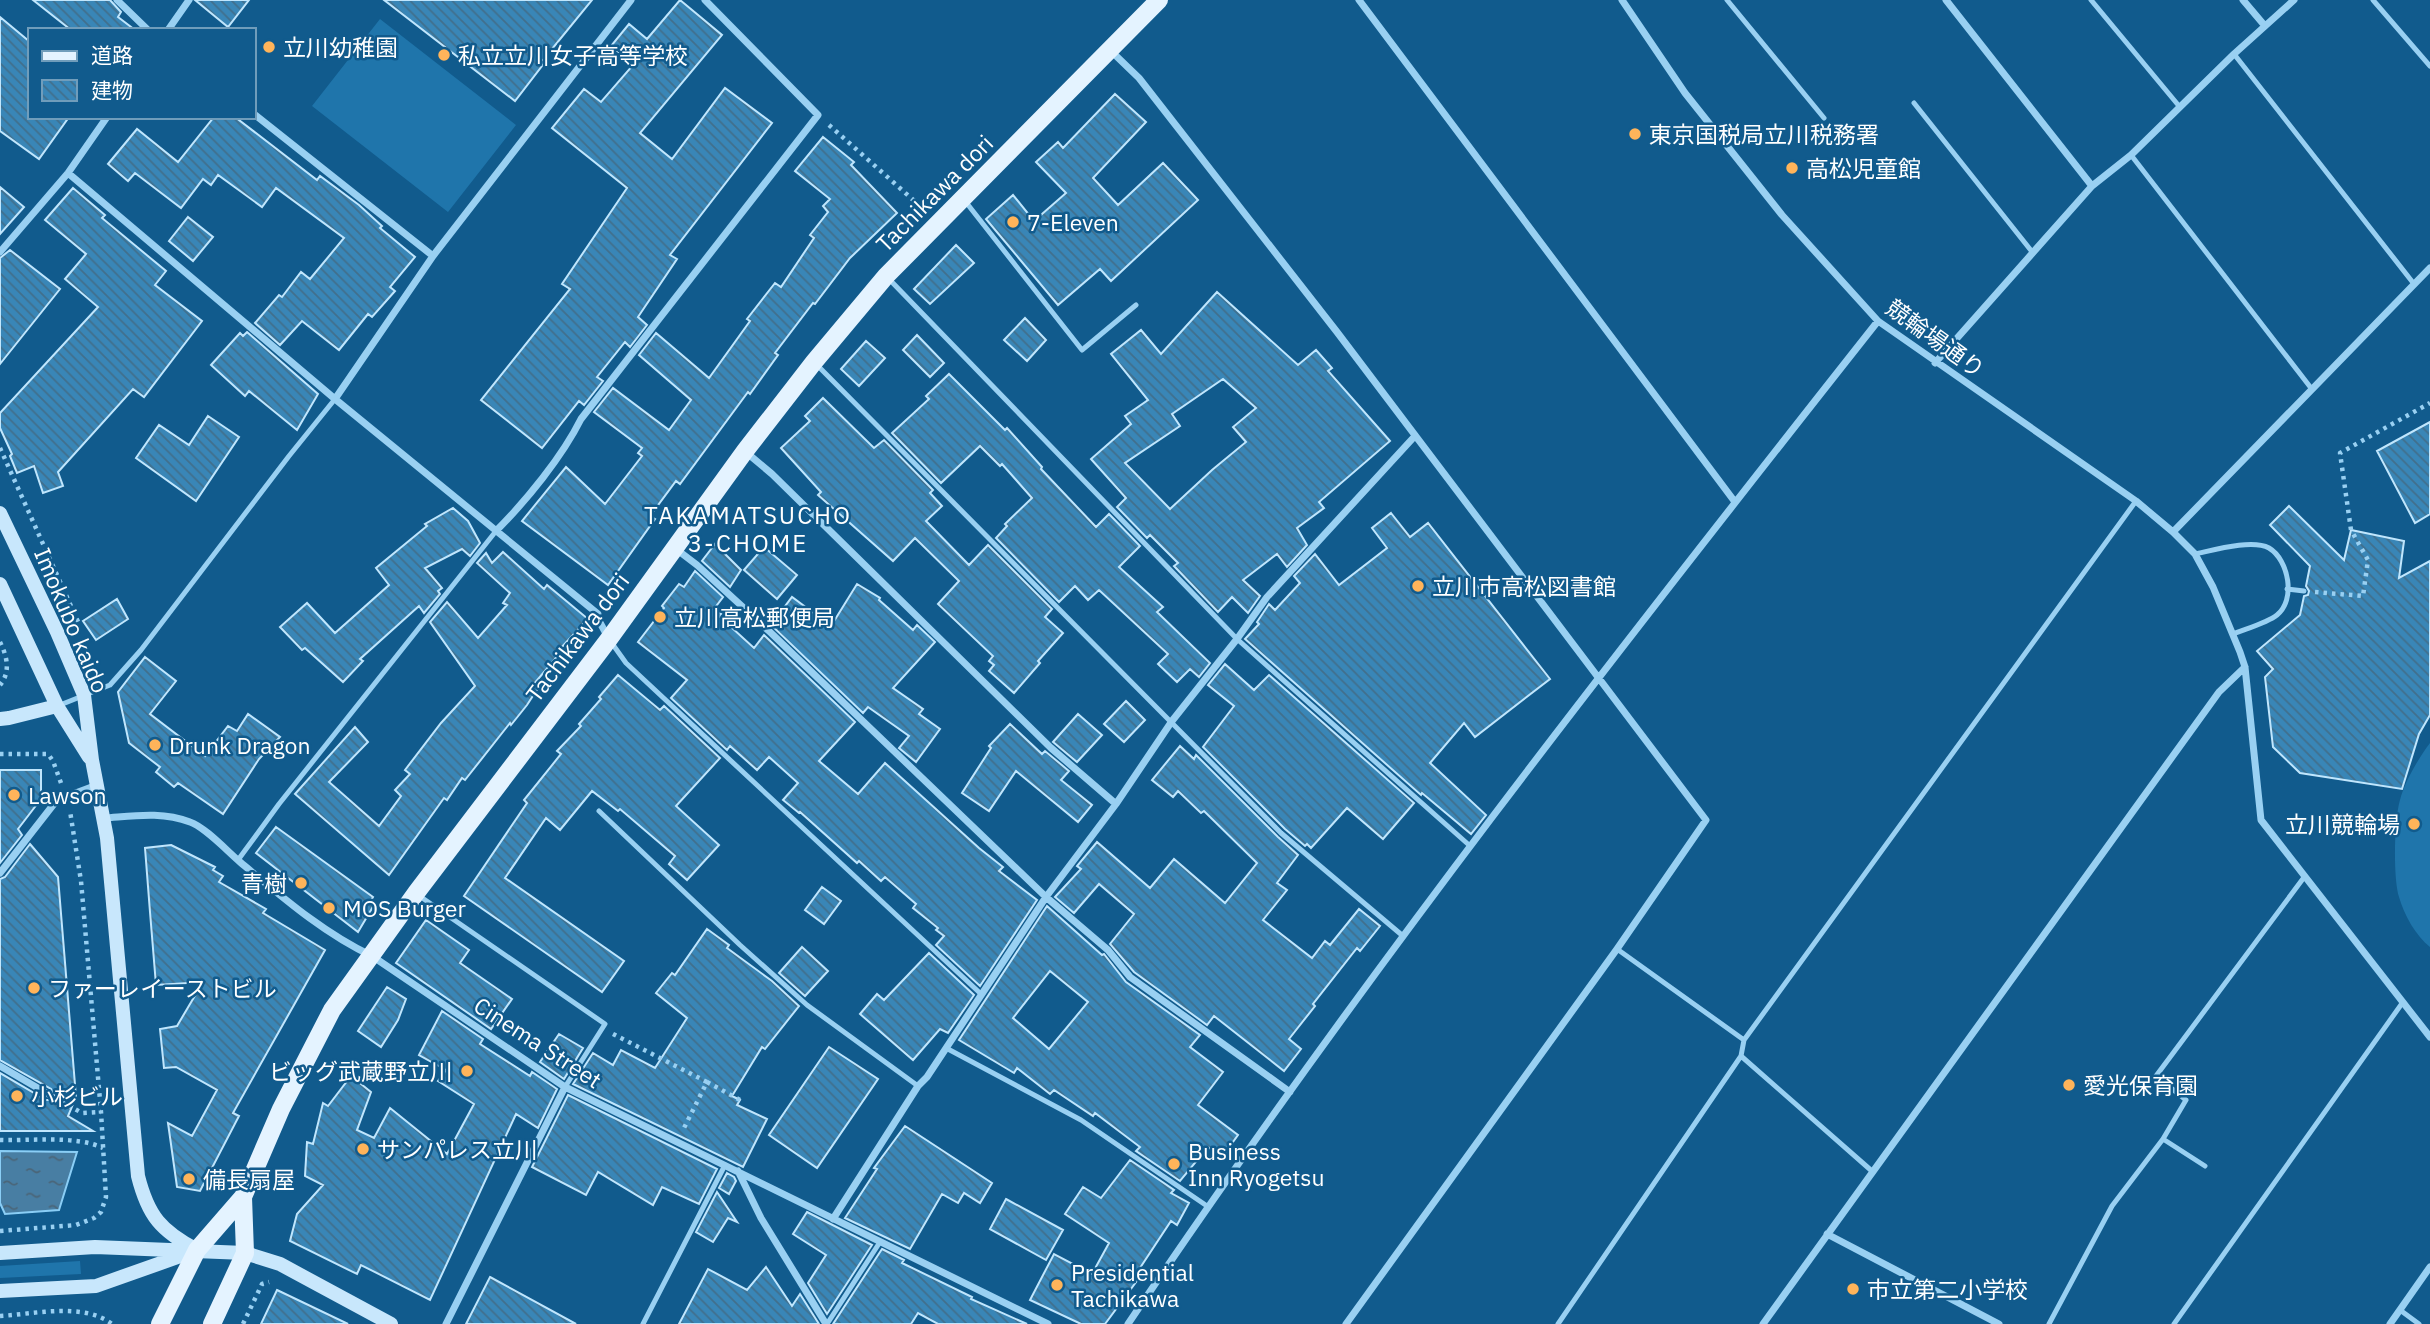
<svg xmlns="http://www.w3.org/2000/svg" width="2430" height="1324" font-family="'IBM Plex Sans','Noto Sans JP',sans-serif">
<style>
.grass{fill:#1f75ab}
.water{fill:url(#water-ripples);stroke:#8acef6;stroke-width:2}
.building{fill:url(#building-back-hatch);stroke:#c0e6fd;stroke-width:2;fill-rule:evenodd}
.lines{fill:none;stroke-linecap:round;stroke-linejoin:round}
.path{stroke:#99d0f2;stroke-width:4.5;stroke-dasharray:3.5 5;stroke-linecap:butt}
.lane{stroke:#99d0f2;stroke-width:5}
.street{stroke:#99d0f2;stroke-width:7}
.secondary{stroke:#c8e7fc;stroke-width:14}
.primary{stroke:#e4f3ff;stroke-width:18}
.poi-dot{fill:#ffb45a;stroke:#115b8d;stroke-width:2.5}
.labels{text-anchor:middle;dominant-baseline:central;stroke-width:5;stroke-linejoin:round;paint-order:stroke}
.poi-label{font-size:23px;fill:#fff;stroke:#115b8d;text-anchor:start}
.street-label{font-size:23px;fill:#fff;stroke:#115b8d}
.neighbourhood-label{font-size:24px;letter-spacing:2px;fill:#fff;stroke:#115b8d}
</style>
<defs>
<pattern id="water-ripples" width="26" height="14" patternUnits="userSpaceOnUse" patternTransform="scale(1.75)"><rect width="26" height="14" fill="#487ea3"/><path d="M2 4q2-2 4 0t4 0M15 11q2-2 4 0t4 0" fill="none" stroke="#4a6578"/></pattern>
<pattern id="building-back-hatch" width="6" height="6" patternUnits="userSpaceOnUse" patternTransform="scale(1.75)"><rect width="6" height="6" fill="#3986b7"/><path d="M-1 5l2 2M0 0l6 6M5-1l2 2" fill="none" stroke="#416f8c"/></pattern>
</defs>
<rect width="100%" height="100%" fill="#115b8d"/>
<!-- grass -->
<path class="grass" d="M380,19L516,125L448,212L312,106Z
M2430,743V947C2416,936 2404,915 2399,897C2393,878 2394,820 2400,800C2405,781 2418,759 2430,743Z
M80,1261L81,1274L0,1278V1266Z"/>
<!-- water -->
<path class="water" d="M0,1151L77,1152L59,1210L5,1214L0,1203Z"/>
<!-- building -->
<path class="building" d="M33,0H110L121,12L118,17L135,30H71Z
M195,0H249L228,27Z
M384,0H592L543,60L545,62L515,101Z
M680,0L722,35L640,133L672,159L725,88L772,123L670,255L677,259L638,317L647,325L630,347L625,342L597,377L603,381L584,405L579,401L542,448L481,400L570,289L562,284L627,188L552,128L584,89L601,102L634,64L611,46L629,24L647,39Z
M0,17L30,42V117H69L39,159L0,131Z
M1115,94L1146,122L1093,178L1118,205L1163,163L1198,200L1111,281L1100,269L1058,305L986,219L1013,195L1034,221L1066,193L1036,162L1058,142L1063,148Z
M214,117H235L317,180L320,176L359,205L382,226L380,228L415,257L390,287L395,291L372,317L368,314L339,350L302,321L280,345L255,323L279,295L282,297L301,272L310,279L344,238L276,188L262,207L218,175L211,185L203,179L181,208L135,173L128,181L108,164L137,129L178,162Z
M823,137L854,162L851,165L897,213L850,258L815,304L813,303L775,353L778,355L750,394L748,392L680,484L676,481L650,516L655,519L608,585L522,521L566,467L605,504L642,456L638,453L642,448L594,412L613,388L669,430L691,400L639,355L656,333L709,378L750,321L747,319L775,283L781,287L814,238L810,235L828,212L823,206L830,199L795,171Z
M0,187L24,207L0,234Z
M73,188L105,215L102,218L166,271L155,285L202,321L144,397L133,389L58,472L63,486L43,493L34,466L17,473L10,456L12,454L0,428V413L98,307L65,279L86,254L45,220Z
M188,217L213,237L193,261L169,241Z
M956,245L974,263L930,304L914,289Z
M10,250L60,289L0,364V258Z
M1217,292L1298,365L1316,350L1332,368L1328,371L1390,441L1319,502L1324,508L1297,528L1307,545L1287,567L1277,554L1243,580L1260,596L1248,613L1232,597L1218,612L1174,566L1178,563L1150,535L1147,538L1117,507L1126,498L1091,459L1131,424L1125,416L1148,400L1111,354L1141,330L1161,354ZM1223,379L1256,408L1233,427L1246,442L1212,470L1170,509L1125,463L1180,426L1172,414Z
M1025,318L1046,340L1027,361L1004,340Z
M247,332L318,394L297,430L249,391L245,396L211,365L240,333L243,336Z
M917,335L944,363L930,377L903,350Z
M866,341L885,358L859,386L841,369Z
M949,374L1005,430L1007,428L1042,467L1041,469L1096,527L1109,514L1140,546L1119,567L1163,607L1157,612L1210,663L1199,677L1190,669L1177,682L1158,664L1168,654L1099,590L1088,600L1075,586L1059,602L996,538L1007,526L1005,524L1032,498L1002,464L1000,466L980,446L941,483L892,433L929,399L926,396Z
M823,398L874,448L884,440L933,490L930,493L942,506L926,521L969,565L988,545L1052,609L1045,617L1063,633L1038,661L1040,663L1014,693L989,671L994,665L989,661L993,656L938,604L959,581L915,538L893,561L818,495L821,492L781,448L810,421L805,416Z
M208,416L239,437L196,501L136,458L159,425L189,445Z
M2430,422V514L2415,523L2377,451Z
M2289,506L2344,560L2351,530L2404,541L2399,578L2430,561V715L2419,734L2402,789L2300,773L2273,747L2265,677L2273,669L2257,651L2300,615L2304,596L2308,595L2309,591L2306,586L2310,566L2270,525Z
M453,508L468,521L480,543L470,556L462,549L425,568L442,588L438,591L440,594L424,613L419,606L360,659L363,661L343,682L305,648L302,650L280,627L307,603L335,633L389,585L376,568L427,526L425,524Z
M1391,513L1410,537L1428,523L1550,679L1475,737L1464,723L1430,763L1486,815L1471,834L1422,793L1421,795L1245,639L1259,624L1257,622L1269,604L1275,610L1300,583L1294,576L1315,554L1339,585L1387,548L1372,528Z
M715,544L741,570L730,587L702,561Z
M764,547L797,575L777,599L744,570Z
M503,552L544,589L547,585L588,619L559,650L561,652L533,685L538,688L527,705L511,725L510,723L465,780L462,778L447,800L444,798L389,875L295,794L355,727L368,742L329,782L379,826L401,796L395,790L410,774L405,770L441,723L475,686L430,622L447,602L478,638L507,605L503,603L510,593L477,563L486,553L492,563Z
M695,571L723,597L714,609L721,614L719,616L754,648L764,635L855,722L819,761L858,794L885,763L979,848L1003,867L999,871L1037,900L980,986L936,945L944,936L936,930L938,928L913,908L916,904L885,877L881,881L859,861L857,863L800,812L799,813L783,800L798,783L769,757L757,770L730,746L727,750L671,698L687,680L638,642L664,608L662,606L679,584L684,587Z
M857,584L880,598L879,600L913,630L917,625L935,642L893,688L923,709L919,714L940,729L916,762L899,748L909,736L868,707L863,713L771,625L792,597L831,626Z
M117,599L128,619L96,640L83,621Z
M145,657L176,681L150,714L205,756L228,726L237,731L248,714L280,737L259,759L223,814L178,783L174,787L156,772L160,767L129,743L118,692Z
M1225,664L1254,690L1269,675L1414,803L1383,839L1347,808L1311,848L1307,844L1305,846L1285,829L1203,747L1234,706L1208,685Z
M618,675L660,710L664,706L720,758L676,806L719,845L687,880L669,864L675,856L620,809L618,811L592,791L560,830L546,818L505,878L624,961L602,992L464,896L527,803L524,800L561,754L557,751L581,726L579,724L601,699L599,697Z
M1126,701L1145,720L1124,742L1104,724Z
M1078,714L1102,735L1077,762L1053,742Z
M1010,724L1042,754L1045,751L1069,771L1061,780L1092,805L1078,822L1016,771L989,811L962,793L991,748L989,746Z
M1180,746L1194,759L1196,755L1278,837L1298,855L1277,883L1287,890L1263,920L1312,958L1325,941L1330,945L1359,909L1380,926L1360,951L1357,948L1313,1004L1315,1006L1289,1039L1301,1049L1284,1071L1214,1016L1207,1025L1134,972L1110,944L1134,914L1099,884L1074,913L1055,897L1081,869L1077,866L1097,842L1150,888L1174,859L1225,903L1257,863L1204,811L1201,813L1178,791L1173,797L1152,780Z
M0,770H41V799L18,829L22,835L0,863Z
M276,827L373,897L370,902L374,905L358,932L256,853Z
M30,844L58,877L76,1097L68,1116L93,1131H0V1073L46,1100H50L54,1095L51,1089L0,1060V879L5,877Z
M171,845L215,867L213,870L223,876L219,882L266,909L263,913L325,950L233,1113L239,1116L200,1191L177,1187L168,1123L192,1136L217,1090L176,1067L164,1068L160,1029L177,1026L203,982L156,985L150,912L145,848Z
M822,887L841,901L824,924L805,910Z
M1047,906L1102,955L1104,954L1126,982L1200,1035L1190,1047L1223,1072L1198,1105L1238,1135L1222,1157L1208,1147L1180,1181L1136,1151L1140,1147L1095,1113L1093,1116L1054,1090L1050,1094L1017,1068L1014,1073L959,1040ZM1050,971L1088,1002L1049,1049L1013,1018Z
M426,920L469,950L460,963L512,999L491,1029L396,963Z
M707,929L729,945L727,948L772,981L799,1006L765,1049L762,1047L732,1096L740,1100L737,1105L767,1119L743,1167L573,1084L593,1053L613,1065L621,1050L655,1068L687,1018L656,993L672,973L675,975Z
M802,947L828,971L805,996L779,973Z
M929,953L974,995L948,1033L940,1029L913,1060L860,1014L877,994L884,1000Z
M387,987L406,999L398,1020L381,1047L358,1031Z
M442,1011L483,1039L480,1044L530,1076L532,1072L557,1089L538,1128L516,1114L430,1300L361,1265L357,1274L290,1241L297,1214L323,1185L305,1176L307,1142L313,1144L323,1103L328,1106L351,1076L371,1092L357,1130L374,1138L390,1108L447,1154L474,1104L438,1081L446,1070L419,1055Z
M559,1034L583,1048L564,1079L540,1062Z
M829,1047L878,1079L817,1168L769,1135Z
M568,1095L717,1169L699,1204L662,1187L653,1205L598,1172L586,1195L532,1167Z
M905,1126L992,1183L980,1203L964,1193L958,1203L942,1194L910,1249L845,1218L877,1169L874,1168Z
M1130,1160L1174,1190L1171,1193L1189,1203L1177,1225L1171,1221L1138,1271L1142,1274L1105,1324H1081L1030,1300L1054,1254L1092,1274L1109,1243L1065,1214L1083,1187L1101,1198Z
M727,1173L734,1177L736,1181L729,1194L719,1188Z
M717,1192L737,1222L728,1218L713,1242L696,1232Z
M1006,1199L1063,1230L1046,1260L990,1229Z
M807,1212L872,1245L827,1314L808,1283L826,1255L793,1234Z
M882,1249L904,1260L902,1263L972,1297L971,1299L1027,1324H938L918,1313L911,1324H833Z
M766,1267L792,1306L800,1294L819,1324H679L708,1269L747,1290Z
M490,1277L576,1324H466Z
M277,1290L348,1324H261Z"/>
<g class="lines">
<!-- path -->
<path class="path" d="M829,125L920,206
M0,448L79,624
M2315,592L2363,596L2368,560L2351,530L2340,453L2430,403
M0,642C7,656 11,672 0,685
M0,754H48L53,761L61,783
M613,1034L707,1082L683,1130
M707,1082L740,1100
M61,1101L82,1113L101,1112
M0,1140C30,1141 76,1135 103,1148
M0,1231L76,1225L94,1218L101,1212L106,1197L101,1112L81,881L70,811
M0,1316C35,1314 83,1302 112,1324
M243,1324L262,1284L269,1282"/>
<!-- lane -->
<path class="lane" d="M1727,0L1824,118
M2091,0L2179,106
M2373,0L2430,66
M2234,54L2414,284
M1914,103L2033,253
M2131,155L2311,388
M965,201L1082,350L1136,305
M888,278L1237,639L1469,845
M817,365L1281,833L1403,936
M2195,554C2214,550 2252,539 2269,548C2289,560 2296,600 2277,615C2267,623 2245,629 2233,634
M2287,589L2304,591
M611,642L626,663L981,994
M60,705L110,685L141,650L289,456L335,399
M599,811L740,945L807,1005L918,1086
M238,860L279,804L496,531
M418,895L605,1024L565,1087
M1617,949L1744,1040L1741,1056L1873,1172
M1744,1040L2136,501
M946,1048L1081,1120L1207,1206
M2163,1139L2186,1100L2156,1076L2305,876
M2400,1310L2419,1324
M643,1324L725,1165
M827,1324L880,1242
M1558,1324L1741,1056
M2049,1324L2112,1206L2163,1139L2205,1166
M2174,1324L2403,1002"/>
<!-- street -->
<path class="street" d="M117,0L148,30
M1359,0L1735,502
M1622,0L1685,93L1782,215L1878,321L2136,501L2173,532L2195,554L2213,587L2240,652L2245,667L2261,820L2430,1037
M1946,0L2092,186
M2243,0L2265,26
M168,30L189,0
M1111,51L1139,78L1337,332L1706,820L1617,949L1346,1324
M254,114L433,256
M68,173L335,399L598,614V619L609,639
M0,252L68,173L107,117
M1935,363L2092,186L2131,155L2234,54L2294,0
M335,399L433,256L631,0
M747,453L772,474L1051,748L1116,804
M496,531C526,501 562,457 581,419L818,115L705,0
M2173,532L2430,268
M676,549L697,565L770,632L1046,897L1108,950L1130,977L1290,1092
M104,818C133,816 162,811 190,822C205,827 227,851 240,862C281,896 323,933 372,956L565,1087L1048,1324
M0,873L57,800L97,785
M0,1066L48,1094
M738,1171L761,1218L826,1324
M833,1219L918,1086L927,1077L1046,897L1116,804L1172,721L1237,639L1267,597L1414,437
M1827,1234L1999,1324
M446,1324L565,1087
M1128,1324C1361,978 1619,649 1878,321
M1763,1324L2219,692L2245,667
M2390,1324L2430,1267"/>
<!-- secondary -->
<path class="secondary" d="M0,513L57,632L84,695L92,760L107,838L138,1176C148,1216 161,1231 197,1250
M0,584L57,706L89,757
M0,719L9,718L57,706
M0,1253L95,1247L245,1253L280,1264L391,1324
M0,1291L96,1286L189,1253"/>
<!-- primary -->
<path class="primary" d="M160,1324L197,1250L243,1197L281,1109L332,1010L416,893L609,639L745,451L814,362L886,276L1159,0
M212,1324L245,1253L243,1197"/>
</g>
<!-- markers -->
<g class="poi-dot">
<circle cx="269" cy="47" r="7"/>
<circle cx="444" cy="55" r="7"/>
<circle cx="1635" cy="134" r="7"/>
<circle cx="1792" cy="168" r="7"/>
<circle cx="1013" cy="222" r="7"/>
<circle cx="1418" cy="586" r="7"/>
<circle cx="660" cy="617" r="7"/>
<circle cx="155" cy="745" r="7"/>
<circle cx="14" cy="795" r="7"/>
<circle cx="2414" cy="824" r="7"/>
<circle cx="301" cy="883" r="7"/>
<circle cx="329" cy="908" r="7"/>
<circle cx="34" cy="988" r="7"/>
<circle cx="467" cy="1071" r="7"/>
<circle cx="2069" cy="1085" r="7"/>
<circle cx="17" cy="1096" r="7"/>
<circle cx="363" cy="1149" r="7"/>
<circle cx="1174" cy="1164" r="7"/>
<circle cx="189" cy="1179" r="7"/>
<circle cx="1057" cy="1285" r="7"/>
<circle cx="1853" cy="1289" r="7"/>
</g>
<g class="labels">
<!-- poi labels -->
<g class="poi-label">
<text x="283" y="47">立川幼稚園</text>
<text x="458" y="55">私立立川女子高等学校</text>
<text x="1649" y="134">東京国税局立川税務署</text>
<text x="1806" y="168">高松児童館</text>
<text x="1027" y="222">7-Eleven</text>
<text x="1432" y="586">立川市高松図書館</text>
<text x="674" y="617">立川高松郵便局</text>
<text x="169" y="745">Drunk Dragon</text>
<text x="28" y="795">Lawson</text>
<text x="2400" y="824" text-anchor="end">立川競輪場</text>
<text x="287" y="883" text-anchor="end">青樹</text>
<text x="343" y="908">MOS Burger</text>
<text x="48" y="988">ファーレイーストビル</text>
<text x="453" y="1071" text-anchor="end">ビッグ武蔵野立川</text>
<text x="2083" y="1085">愛光保育園</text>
<text x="31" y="1096">小杉ビル</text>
<text x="377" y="1149">サンパレス立川</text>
<text x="1188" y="1151">Business<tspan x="1188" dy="26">Inn Ryogetsu</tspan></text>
<text x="203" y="1179">備長扇屋</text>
<text x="1071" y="1272">Presidential<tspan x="1071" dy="26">Tachikawa</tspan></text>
<text x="1867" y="1289">市立第二小学校</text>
</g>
<!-- street labels -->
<g class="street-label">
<text transform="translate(934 193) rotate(-45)">Tachikawa dori</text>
<text transform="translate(1936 338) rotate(36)">競輪場通り</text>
<text transform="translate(72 620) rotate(67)">Imokubo kaido</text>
<text transform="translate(577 637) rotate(-53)">Tachikawa dori</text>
<text transform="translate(538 1042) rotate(33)">Cinema Street</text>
</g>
<!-- neighbourhood labels -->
<g class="neighbourhood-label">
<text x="748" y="515">TAKAMATSUCHO<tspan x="748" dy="28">3-CHOME</tspan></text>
</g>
</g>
<!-- legend -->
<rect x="28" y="28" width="228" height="91" fill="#115b8d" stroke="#709dbb" stroke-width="2"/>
<rect x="42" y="51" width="35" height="10" fill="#e4f3ff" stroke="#709dbb" stroke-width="2"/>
<text x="91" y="63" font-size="21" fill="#ffffff">道路</text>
<rect x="42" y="80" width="35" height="21" fill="url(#building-back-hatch)" stroke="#709dbb" stroke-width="2"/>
<text x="91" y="98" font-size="21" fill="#ffffff">建物</text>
</svg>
